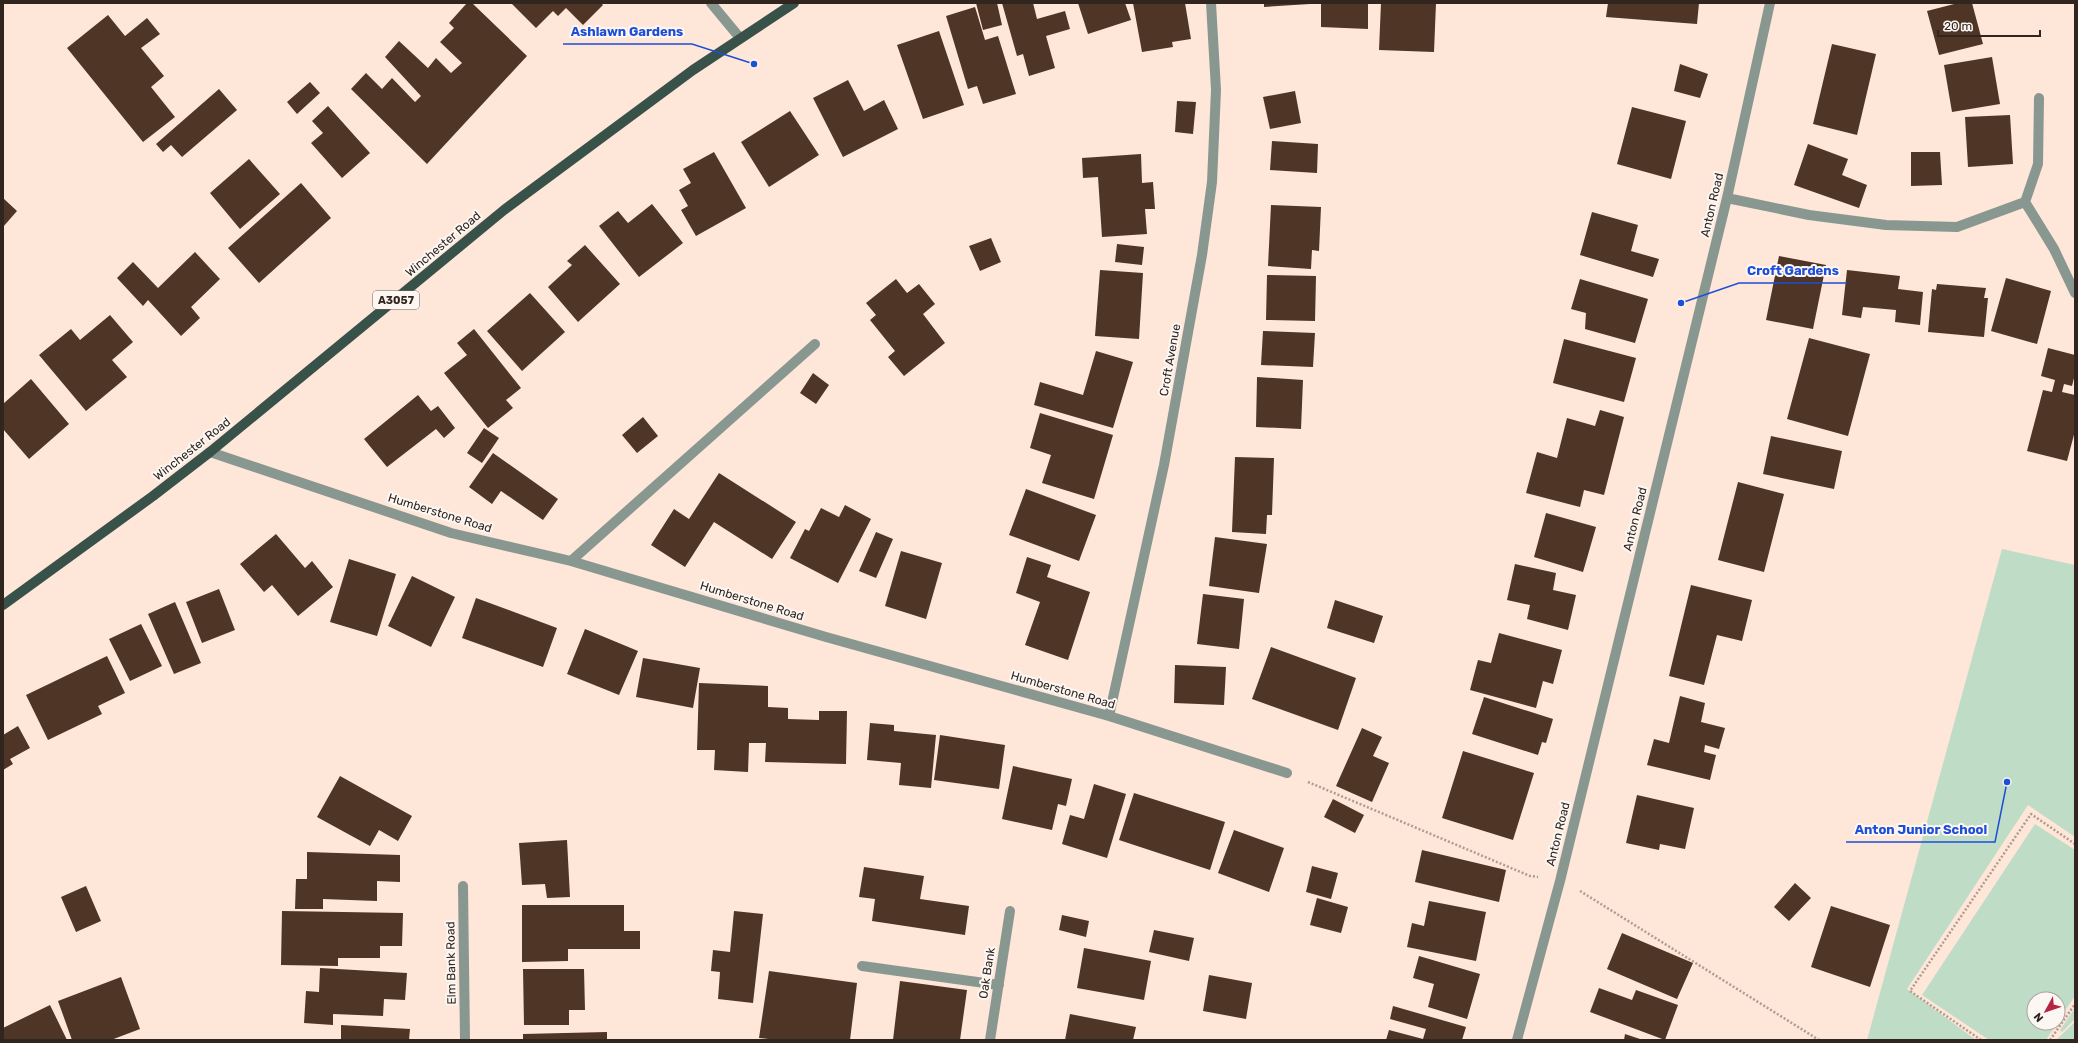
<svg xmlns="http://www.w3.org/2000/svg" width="2078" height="1043" font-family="Rubik,sans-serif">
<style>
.green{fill:#bfdcc7}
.building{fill:#4e3526}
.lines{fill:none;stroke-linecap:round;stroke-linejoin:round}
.path{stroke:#af9c91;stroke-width:2.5;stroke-dasharray:2 2;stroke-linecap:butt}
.minor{stroke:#899791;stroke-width:10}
.major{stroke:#395249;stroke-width:10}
.labels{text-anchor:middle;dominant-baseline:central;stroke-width:4;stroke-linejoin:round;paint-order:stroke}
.shield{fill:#fdf7f4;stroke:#6e655f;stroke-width:1}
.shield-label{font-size:11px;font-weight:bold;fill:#30261f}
.street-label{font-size:12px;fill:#30261f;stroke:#fdf7f4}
.leader{fill:none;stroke:#1d4ed8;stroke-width:1.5}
.callout-dot{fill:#1d4ed8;stroke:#fdf7f4;stroke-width:1.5}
.callout-label{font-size:13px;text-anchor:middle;font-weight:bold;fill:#1d4ed8;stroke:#fdf7f4;stroke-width:4;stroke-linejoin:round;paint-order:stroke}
</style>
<rect width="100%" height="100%" fill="#fee6d8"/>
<!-- green -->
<path class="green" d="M2002,549L2075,565V837L2028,805L1907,989L1976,1040H1867Z
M2035,824L2075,850V996L2058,1021V999H2034V1023H2057L2046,1040H1989L1922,995Z
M2075,1008V1019L2062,1032L2060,1030Z
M2075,1022V1040H2056Z"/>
<!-- building -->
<path class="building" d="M467,3H472L527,56L427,164L351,89L366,73L382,89L392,78L415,102L421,96L385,57L399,41L428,68L436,58L451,73L462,63L440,42L454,28L449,23Z
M511,3H601L603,5L583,25L566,8L558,16L553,11L536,28Z
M976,3H997L1002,25L983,30Z
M1002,3H1033L1037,19L1065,11L1070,29L1046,36L1055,68L1029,76L1023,54L1017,56Z
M1078,3H1125L1131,20L1088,34Z
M1133,3H1185L1191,39L1172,42L1173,47L1142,52Z
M1264,3H1310V4L1264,7Z
M1321,3H1368V29L1321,27Z
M1381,3H1436L1434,52L1379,50Z
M1608,3H1699L1697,24L1606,17Z
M1958,3H1972L1983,44L1939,55L1927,11Z
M975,7L985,40L998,36L1016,94L983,104L977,86L968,89L946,16Z
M108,15L125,36L147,18L160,34L141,48L164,76L151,87L175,117L143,142L67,48Z
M939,31L964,105L923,119L897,45Z
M1832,44L1876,54L1857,135L1813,124Z
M1992,57L2000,104L1952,112L1944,65Z
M1680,64L1708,74L1700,98L1674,91Z
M848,80L864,111L884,100L898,129L843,157L813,98Z
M310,82L320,93L297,114L287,102Z
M219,89L237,110L182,157L171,145L163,152L156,144Z
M1295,91L1301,123L1270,129L1263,97Z
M1177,101L1196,102L1193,134L1175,132Z
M328,106L370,153L342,178L311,143L323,133L312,121Z
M1632,107L1686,121L1671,179L1617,164Z
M790,111L819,155L769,187L741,142Z
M2010,115L2013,164L1968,167L1965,117Z
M1272,141L1318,144L1317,173L1270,170Z
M1808,144L1848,159L1842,175L1867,185L1859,208L1794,185Z
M714,152L746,208L696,236L681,210L688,206L679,190L691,183L683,169Z
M1911,152H1940L1942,185L1911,186Z
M1141,154L1142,183L1153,182L1155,209H1145L1147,234L1102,237L1098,177L1083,178L1082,158Z
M249,159L280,194L240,229L210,193Z
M301,183L331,218L259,283L228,248Z
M3,198L17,211L3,227Z
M652,204L683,243L639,277L599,226L618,211L628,223Z
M1271,205L1321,207L1319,251L1312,250L1311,269L1268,266Z
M1592,212L1638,225L1631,251L1659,259L1653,277L1580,255Z
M991,238L1001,262L980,271L969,246Z
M1117,244L1144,247L1142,265L1115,262Z
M585,245L620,284L578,322L548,287L572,265L567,261Z
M195,252L220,279L191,307L200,318L181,336L148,300L143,306L117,278L133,262L158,288Z
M1779,256L1826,265L1813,329L1766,320Z
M1100,270L1143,273L1139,339L1095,336Z
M1847,270L1900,276L1898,289L1923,292L1920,325L1895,322L1896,310L1863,307L1861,318L1842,315Z
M1267,275L1316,276L1315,321L1266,320Z
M2006,278L2051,291L2037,344L1991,331Z
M896,279L907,293L919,284L935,304L923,314L945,343L904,376L888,357L895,351L870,320L876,315L866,303Z
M1580,279L1648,299L1635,343L1585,329L1586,313L1571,309Z
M1937,284L1986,288L1984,298H1988L1984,337L1928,332L1932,289L1936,290Z
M530,293L565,332L522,371L487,331Z
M110,315L133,342L112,360L127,377L86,411L39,355L71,329L80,340Z
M474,329L521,388L506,400L513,408L488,428L444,373L467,355L457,343Z
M1263,331L1315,333L1313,367L1261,365Z
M1809,338L1870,354L1848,436L1787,419Z
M1564,339L1636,358L1624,402L1553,383Z
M2048,348L2075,355V374L2072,386L2064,384L2062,392L2075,395V431L2067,461L2027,451L2043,390L2052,392L2055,380L2041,376Z
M1096,351L1133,362L1113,428L1034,405L1040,382L1083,395Z
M813,373L829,385L816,404L800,393Z
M1257,377L1303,380L1301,429L1256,427Z
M31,379L69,424L29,459L3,429V404Z
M418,395L431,411L438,406L455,428L444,438L436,429L387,467L364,439Z
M1600,410L1624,417L1604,495L1584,490L1580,507L1526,493L1537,452L1557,458L1567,418L1595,426Z
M1040,413L1113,435L1094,499L1042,483L1051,455L1030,448Z
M643,417L658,436L637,453L622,435Z
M484,428L499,438L482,463L467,453Z
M1771,436L1842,451L1834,489L1763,474Z
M493,453L558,499L543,520L501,491L492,504L469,487Z
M1235,457L1274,458L1272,515H1267L1266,534L1232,532Z
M719,473L796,522L772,559L714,522L685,567L651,545L674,509L689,519Z
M1738,482L1784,494L1764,572L1718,560Z
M1026,489L1096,515L1079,561L1009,535Z
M845,505L871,519L838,583L790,558L805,529L809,531L821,508L839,517Z
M1546,513L1596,527L1583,572L1534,557Z
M876,532L893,539L876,578L859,571Z
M276,534L305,568L312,561L333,587L298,616L272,585L264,592L240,564Z
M1215,537L1267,544L1259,593L1209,586Z
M901,551L942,563L926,619L885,606Z
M1027,557L1051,565L1047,577L1090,592L1068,660L1025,645L1040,602L1016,593Z
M349,559L396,574L377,636L330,622Z
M1515,564L1556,573L1553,590L1576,595L1568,630L1527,619L1530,605L1507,600Z
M412,576L455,597L431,647L388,626Z
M1691,585L1752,600L1742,641L1717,635L1704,685L1669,676Z
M219,589L235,630L202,643L186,602Z
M1203,594L1244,599L1239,649L1197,644Z
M476,598L557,628L543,667L462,638Z
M1335,600L1383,616L1374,643L1327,628Z
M175,602L201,663L174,674L148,614Z
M141,624L162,666L130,681L109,639Z
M585,629L638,651L619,695L567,674Z
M1499,633L1562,650L1553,684L1543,681L1536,708L1470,690L1478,660L1491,663Z
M1271,647L1356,678L1338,730L1252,699Z
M107,656L125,693L98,706L102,714L48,740L26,695Z
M643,658L700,668L693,708L636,697Z
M1175,665L1226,667L1224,705L1174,703Z
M699,683L768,686V707L788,708V719L819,720V711H847L846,764L765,762L766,743H749L748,772L714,770L715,750H697Z
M1680,696L1705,703L1701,722L1725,728L1719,749L1705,745L1704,752L1716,755L1710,780L1647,765L1654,739L1669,743Z
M1484,697L1553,719L1546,743L1542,742L1538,755L1472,734Z
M870,723L894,725V731L936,735L931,788L899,785L901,763L867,760Z
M18,726L30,748L10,759L13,764L3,770V735Z
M1362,728L1382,737L1373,756L1389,763L1372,802L1336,786Z
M940,735L1005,745L999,789L934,780Z
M1463,751L1534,773L1513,840L1442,818Z
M1013,766L1072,779L1066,806L1058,804L1052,830L1002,819Z
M340,776L412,816L398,841L379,830L370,846L317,817Z
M1094,784L1126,794L1107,858L1062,844L1070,815L1084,819Z
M1134,793L1225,822L1210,870L1119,840Z
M1637,795L1694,808L1685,849L1660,844L1659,850L1626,843Z
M1333,799L1364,815L1355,833L1324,817Z
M1234,830L1284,848L1269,892L1218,873Z
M567,840L570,897L547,898L545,884L522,885L519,843Z
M1422,850L1506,870L1499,902L1415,882Z
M307,852L400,855V882L377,881V901L323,899V909H295L296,879H307Z
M1312,866L1338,873L1331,899L1306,892Z
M864,867L924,876L920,899L969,906L965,935L872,921L875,899L859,897Z
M1795,883L1811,898L1789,921L1774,907Z
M86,886L101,921L76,932L61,897Z
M1317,898L1348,907L1341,933L1310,925Z
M1429,901L1486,912L1476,961L1407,947L1412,923L1424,926Z
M522,905H624V931H640V949H568V961L522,962Z
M1831,906L1890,925L1870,987L1811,967Z
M282,911L403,913L402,946H380V958H338V966L281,965Z
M734,911L763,914L753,1003L718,999L720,972L711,971L713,950L730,952Z
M1062,915L1089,921L1086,937L1059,930Z
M1154,930L1194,938L1189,961L1149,952Z
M1622,933L1693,963L1677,999L1607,969Z
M1084,948L1151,961L1144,1000L1077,988Z
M1419,956L1480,974L1467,1019L1428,1007L1434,984L1413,978Z
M320,968L407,973L405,1000L384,999L383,1016L333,1014V1025L304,1023L306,991L319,992Z
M523,969H584L585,1010H569V1025H524Z
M769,971L857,983L850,1040H777L759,1038Z
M1209,975L1252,983L1246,1019L1203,1011Z
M121,977L140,1029L111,1040H72L58,1001Z
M900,981L967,990L960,1040H893Z
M1599,988L1632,1000L1636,990L1678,1005L1665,1040L1590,1012Z
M50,1005L67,1040H3V1028Z
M1393,1006L1466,1027L1462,1040H1386L1389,1030L1423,1039L1426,1029L1390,1019Z
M1070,1014L1136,1027L1133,1040H1065Z
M341,1025L410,1029L409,1040H341Z
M607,1032V1040H523V1034Z
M1625,1034L1643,1040H1624Z"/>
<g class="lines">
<!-- path -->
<path class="path" d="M1308,782L1530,876L1538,877
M1580,891L1819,1040
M1981,1040L1910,991L2031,814L2075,844
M2050,1040L2075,1004"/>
<!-- minor -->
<path class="minor" d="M711,3L740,38
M2039,98L2038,164L2025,202L2054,249L2075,293
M1727,198L1809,215L1886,225L1957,227L2025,202
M210,452L451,533L571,561L826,637L1109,716L1287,773
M571,561L815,344
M1109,716L1164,465L1202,255L1212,182L1216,90L1211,3
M463,886L465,1040
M862,966L999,985
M990,1040L1010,911
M1517,1040L1560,881L1727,198L1770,3"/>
<!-- major -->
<path class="major" d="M3,605L153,496L210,452L504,210L693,70L794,3"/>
</g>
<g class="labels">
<!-- shield labels -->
<rect class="shield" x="373" y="291" width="46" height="18" rx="3"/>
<g class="shield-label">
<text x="396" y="300">A3057</text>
</g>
<!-- street labels -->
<g class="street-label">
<text transform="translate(1712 205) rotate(-77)">Anton Road</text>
<text transform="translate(443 244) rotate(-40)">Winchester Road</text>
<text transform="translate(1170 360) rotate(-80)">Croft Avenue</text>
<text transform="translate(192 449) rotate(-38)">Winchester Road</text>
<text transform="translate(440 513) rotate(17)">Humberstone Road</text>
<text transform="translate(1635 519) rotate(-76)">Anton Road</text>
<text transform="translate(752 601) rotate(17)">Humberstone Road</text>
<text transform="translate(1063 690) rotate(16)">Humberstone Road</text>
<text transform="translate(1558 834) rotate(-76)">Anton Road</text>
<text transform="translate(451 963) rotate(-91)">Elm Bank Road</text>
<text transform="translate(987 973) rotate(-81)">Oak Bank</text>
</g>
</g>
<!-- callouts -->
<path class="leader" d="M754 64L692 44H563M1681 303L1739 283H1847M2007 782L1995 842H1846"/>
<g class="callout-dot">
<circle cx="754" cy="64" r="4"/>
<circle cx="1681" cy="303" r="4"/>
<circle cx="2007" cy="782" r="4"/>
</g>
<g class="callout-label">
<text x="627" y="36">Ashlawn Gardens</text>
<text x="1793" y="275">Croft Gardens</text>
<text x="1921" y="834">Anton Junior School</text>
</g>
<!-- border -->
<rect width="2078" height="1043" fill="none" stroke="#30261f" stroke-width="8"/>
<!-- north arrow -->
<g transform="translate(2046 1011) rotate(230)"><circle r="19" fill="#fdf7f4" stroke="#aba39f"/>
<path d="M0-3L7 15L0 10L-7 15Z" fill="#b62444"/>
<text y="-6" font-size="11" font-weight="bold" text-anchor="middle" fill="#30261f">N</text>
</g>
<!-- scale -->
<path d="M1938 30v6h102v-6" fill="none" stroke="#30261f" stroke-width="2"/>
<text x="1944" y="30" font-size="12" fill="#30261f" stroke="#fdf7f4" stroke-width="3" paint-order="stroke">20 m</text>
</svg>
